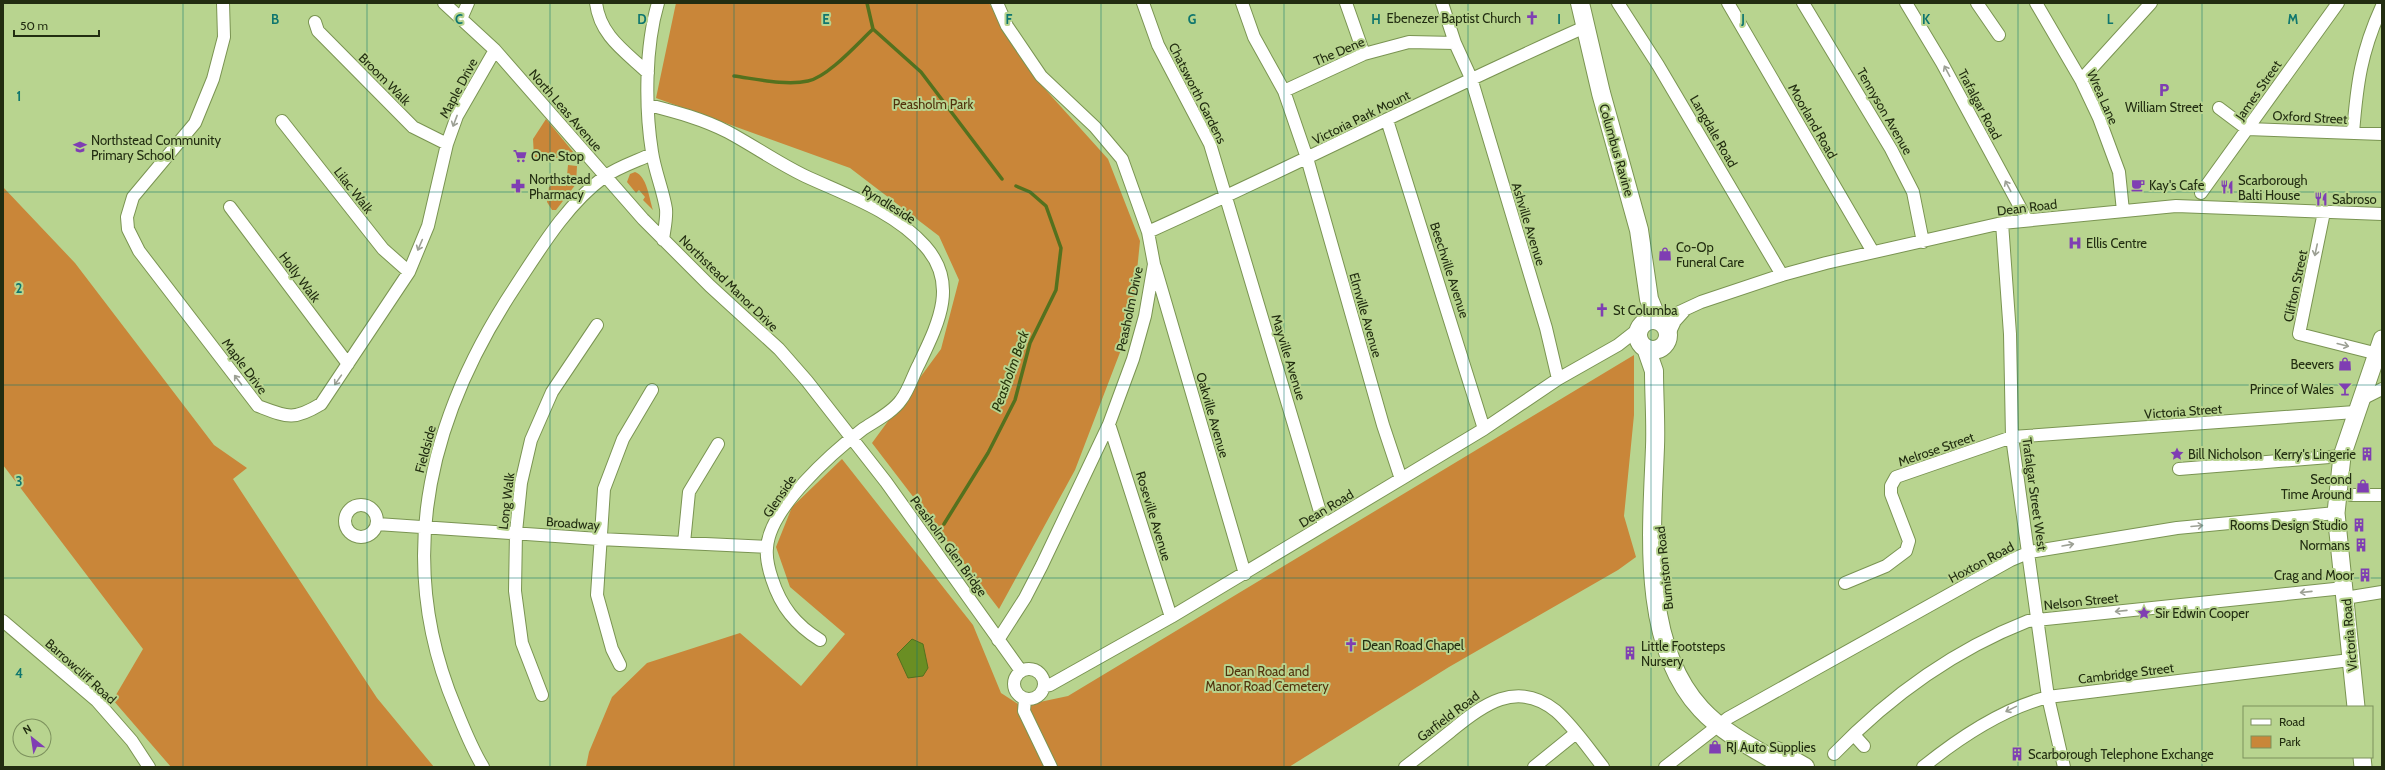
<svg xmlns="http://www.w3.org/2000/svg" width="2385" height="770" font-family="Cabin,sans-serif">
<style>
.green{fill:#c98639}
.water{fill:#6a8e23;stroke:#54711e}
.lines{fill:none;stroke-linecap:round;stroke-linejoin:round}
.stream{stroke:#54711e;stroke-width:3.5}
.minor-casing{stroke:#7a9452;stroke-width:14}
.secondary-casing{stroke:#7a9452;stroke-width:19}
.primary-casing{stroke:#7a9452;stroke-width:20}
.minor{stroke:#fff;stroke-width:12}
.secondary{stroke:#fff;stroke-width:17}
.primary{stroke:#fff;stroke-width:18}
.oneway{stroke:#9ca094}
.grid{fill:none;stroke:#0f766e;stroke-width:1;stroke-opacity:0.55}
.labels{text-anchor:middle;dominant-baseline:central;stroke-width:4;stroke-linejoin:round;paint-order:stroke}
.poi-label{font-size:13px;fill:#222d11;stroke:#b8d48f;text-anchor:start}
.street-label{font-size:13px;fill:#222d11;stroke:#b8d48f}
.park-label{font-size:13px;fill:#51320c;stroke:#b8d48f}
.water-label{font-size:14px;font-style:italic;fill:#27360c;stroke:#b8d48f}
.grid-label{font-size:13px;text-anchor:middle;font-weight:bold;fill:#0f766e;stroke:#b8d48f;stroke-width:4;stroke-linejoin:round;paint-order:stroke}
</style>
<rect width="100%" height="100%" fill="#b8d48f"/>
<!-- green -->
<path class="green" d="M676,3H989L1035,78L1108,159L1140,241L1132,321L1075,470L999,609L872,443L941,349L959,280L939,236L850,168L656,98Z
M546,119L579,159L534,157L533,139Z
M568,165L577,166L576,184L556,210H552L547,202L549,187L552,185L566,186Z
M635,172C647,176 649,198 653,210L643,200L645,197L639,190L636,193L627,182L630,174Z
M3,187L75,263L214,445L247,468L233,479L377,698L434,767H171L113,700L143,649L3,465Z
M1634,355V415L1624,516L1636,557L1618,570L1449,667L1289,767H586L589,752L612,697L647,663L740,633L801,686L845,634L790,587L776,547L792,507L842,459L973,625L1001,693L1021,706L1068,696Z"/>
<!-- water -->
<path class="water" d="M912,639L923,644L928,668L923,676L908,678L897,654Z"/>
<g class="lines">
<!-- stream -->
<path class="stream" d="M867,3L873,29L921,72L1002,179
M734,76C756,79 787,86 808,81C828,77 858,43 873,29
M944,524L988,453L1015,400L1030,343L1056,290L1061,248L1046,206L1030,192L1016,186"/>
<!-- minor casing -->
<g class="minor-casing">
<path id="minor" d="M223,3L224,37L213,79L195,123L133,197L127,217L128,229L139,251L258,406C287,417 293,421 321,404L409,272L428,226L447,144L457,116L495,50
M444,3L495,50L643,219L710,286L779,349L807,381L886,482L1021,671
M596,3C600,36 626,52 648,73
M658,3C645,47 645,108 652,152C655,172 663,190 666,209C667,219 664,230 663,240
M997,3L1007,26L1041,76L1095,127L1122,159L1148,232L1154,264L1145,316L1133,359L1109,424L1042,565L1025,598L998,640
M1143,3L1158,45L1210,144L1324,525
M1242,3L1254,37L1284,91L1307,158L1383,425L1401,479
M1346,3L1364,54
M1442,3L1455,43L1471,78L1546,328L1558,379
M1618,3L1658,65L1782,275
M1728,3L1873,252
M1803,3L1891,149L1913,192L1923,242
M1906,3L1942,63L2027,220
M1977,3L1999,35
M2036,3L2081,80L2099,118L2119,172L2123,211
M461,19L468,3
M315,22L318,31L413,127L447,144
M2081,80L2151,3
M1284,91L1364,54L1409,42L1455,43
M649,105C676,112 703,119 728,132C754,146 778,163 805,176C846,195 894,211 925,246C959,284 938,324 919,364C913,375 909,390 901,400C893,412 875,421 863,429C833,452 769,508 767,548C766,557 769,570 772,579C781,607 796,625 820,640
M2219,108L2247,129L2382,134
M1387,120L1484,429
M282,121L383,249L409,272
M2353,133C2357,83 2361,52 2382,6
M2201,193L2338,3
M230,207L348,364
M2324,212L2299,334L2378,354L2381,358
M2002,223L2010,334L2012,437L2048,697L2064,767
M1148,232C1295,166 1438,92 1585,27
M1155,267L1245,574
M1660,321L1701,302L1782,275L1826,263L2002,223L2176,206L2382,214
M1668,336L1675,321L1684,311
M2362,399L2382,389
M1109,424L1171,617
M2179,469L2342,456
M2351,495H2382
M345 521a16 16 0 1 1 32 0a16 16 0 1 1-32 0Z
M377,524L599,539L767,547
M684,543L689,492L718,444
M1845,583L1886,566L1906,551L1909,541L1891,494V486L1896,477L2012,437L2355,412
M2345,598L2382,592
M3,621L97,701L132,741L149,767
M620,665L612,649L597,595L604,489L623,439L652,390
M1014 684a15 15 0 1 1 30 0a15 15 0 1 1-30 0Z
M1044,686L1050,685L1171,617L1401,479L1484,429L1558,379L1618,345L1641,327
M542,695L522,643L515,591L516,532L521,483L531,440L552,392L597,325
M1025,699L1024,711L1051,767
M1854,735L1864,746
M1834,754C1889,697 1954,650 2028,621L2344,588
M483,767C472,749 464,729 456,709C393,560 429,417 515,287C540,249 567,204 604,177C618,167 637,161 652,154
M1405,767C1421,755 1436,743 1451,731C1482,705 1517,679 1556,711C1574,727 1588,748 1603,767
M1534,767L1576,733
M1665,767L1728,718L2011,560L2030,552L2177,528L2336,513
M1923,767C1960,737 2002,709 2048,697L2350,660"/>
</g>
<!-- secondary casing -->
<g class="secondary-casing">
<path id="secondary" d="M2356,707L2336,513L2342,456L2382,339
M2362,757L2363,767"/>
</g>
<!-- primary casing -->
<g class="primary-casing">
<path id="primary" d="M1580,3L1601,93L1639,230L1649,299L1658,321
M1638 335a15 15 0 1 1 30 0a15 15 0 1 1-30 0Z
M1646,348L1654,371C1654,396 1656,422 1655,447C1652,529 1640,643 1701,709C1724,734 1757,750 1786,767
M1777,751L1805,767"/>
</g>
<!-- minor -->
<use href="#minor" class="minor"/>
<!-- secondary -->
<use href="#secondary" class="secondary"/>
<!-- primary -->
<use href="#primary" class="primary"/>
</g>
<!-- one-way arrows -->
<defs><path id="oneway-shaft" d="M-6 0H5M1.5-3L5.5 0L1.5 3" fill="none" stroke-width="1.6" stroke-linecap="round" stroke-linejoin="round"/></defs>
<g class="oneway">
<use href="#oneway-shaft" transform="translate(1947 71) rotate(-118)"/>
<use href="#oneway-shaft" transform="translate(455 121) rotate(111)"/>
<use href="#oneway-shaft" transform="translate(2008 186) rotate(-118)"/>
<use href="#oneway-shaft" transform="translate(420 245) rotate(113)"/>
<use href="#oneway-shaft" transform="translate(2316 250) rotate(102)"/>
<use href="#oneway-shaft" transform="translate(2343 345) rotate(14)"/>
<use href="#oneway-shaft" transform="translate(238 380) rotate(-127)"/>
<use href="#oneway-shaft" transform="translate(338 380) rotate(125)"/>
<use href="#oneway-shaft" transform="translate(2197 526) rotate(-5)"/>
<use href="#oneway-shaft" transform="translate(2068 545) rotate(-10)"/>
<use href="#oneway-shaft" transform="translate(2306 592) rotate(174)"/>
<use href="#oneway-shaft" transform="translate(2121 611) rotate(174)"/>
<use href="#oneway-shaft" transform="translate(2011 709) rotate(154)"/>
</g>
<!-- grid -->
<path class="grid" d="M183,3V767M367,3V767M550,3V767M734,3V767M917,3V767M1101,3V767M1284,3V767M1468,3V767M1651,3V767M1835,3V767M2018,3V767M2202,3V767M3,192H2382M3,385H2382M3,578H2382"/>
<!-- icons -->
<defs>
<g id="church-bare" transform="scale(1.08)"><path d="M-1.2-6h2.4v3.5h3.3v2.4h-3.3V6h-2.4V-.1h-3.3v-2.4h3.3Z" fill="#7f3eb3" stroke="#b8d48f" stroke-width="2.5" paint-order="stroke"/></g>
<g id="parking-bare" transform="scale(1.08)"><path d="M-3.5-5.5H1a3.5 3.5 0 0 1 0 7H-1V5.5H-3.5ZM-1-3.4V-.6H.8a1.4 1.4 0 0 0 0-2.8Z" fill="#7f3eb3" stroke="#b8d48f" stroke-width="2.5" paint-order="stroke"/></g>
<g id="school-bare" transform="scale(1.08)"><path d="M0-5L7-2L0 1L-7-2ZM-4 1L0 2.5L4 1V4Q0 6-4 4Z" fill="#7f3eb3" stroke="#b8d48f" stroke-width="2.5" paint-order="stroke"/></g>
<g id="supermarket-bare" transform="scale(1.08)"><path d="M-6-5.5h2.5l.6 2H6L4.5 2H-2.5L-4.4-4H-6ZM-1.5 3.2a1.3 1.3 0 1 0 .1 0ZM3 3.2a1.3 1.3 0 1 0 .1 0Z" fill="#7f3eb3" stroke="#b8d48f" stroke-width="2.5" paint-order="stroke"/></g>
<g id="cafe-bare" transform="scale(1.08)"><path d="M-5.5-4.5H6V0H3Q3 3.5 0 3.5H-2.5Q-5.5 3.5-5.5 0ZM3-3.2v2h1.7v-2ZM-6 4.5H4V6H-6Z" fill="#7f3eb3" stroke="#b8d48f" stroke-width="2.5" paint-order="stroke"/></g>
<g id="pharmacy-bare" transform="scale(1.08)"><path d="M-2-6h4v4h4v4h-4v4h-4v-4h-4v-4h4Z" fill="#7f3eb3" stroke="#b8d48f" stroke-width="2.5" paint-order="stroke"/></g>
<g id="restaurant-bare" transform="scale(1.08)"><path d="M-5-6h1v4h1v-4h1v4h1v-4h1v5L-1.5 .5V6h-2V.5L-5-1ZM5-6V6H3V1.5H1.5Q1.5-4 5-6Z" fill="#7f3eb3" stroke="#b8d48f" stroke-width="2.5" paint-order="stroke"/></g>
<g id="hospital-bare" transform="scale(1.08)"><path d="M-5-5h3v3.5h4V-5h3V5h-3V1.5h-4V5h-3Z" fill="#7f3eb3" stroke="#b8d48f" stroke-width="2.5" paint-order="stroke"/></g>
<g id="shop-bare" transform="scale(1.08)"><path d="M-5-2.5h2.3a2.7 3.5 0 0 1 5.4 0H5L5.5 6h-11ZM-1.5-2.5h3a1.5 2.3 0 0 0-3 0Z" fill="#7f3eb3" stroke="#b8d48f" stroke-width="2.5" paint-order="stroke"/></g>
<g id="bar-bare" transform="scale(1.08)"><path d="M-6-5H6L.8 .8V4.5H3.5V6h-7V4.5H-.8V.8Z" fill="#7f3eb3" stroke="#b8d48f" stroke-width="2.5" paint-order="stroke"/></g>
<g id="sight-bare" transform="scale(1.08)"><path d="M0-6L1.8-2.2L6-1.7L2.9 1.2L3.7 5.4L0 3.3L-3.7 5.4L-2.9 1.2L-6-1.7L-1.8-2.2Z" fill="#7f3eb3" stroke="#b8d48f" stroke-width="2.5" paint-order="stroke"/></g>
<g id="building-bare" transform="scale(1.08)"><path d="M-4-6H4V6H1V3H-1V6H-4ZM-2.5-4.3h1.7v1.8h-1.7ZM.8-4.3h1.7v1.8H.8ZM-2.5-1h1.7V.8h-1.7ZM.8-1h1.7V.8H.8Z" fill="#7f3eb3" stroke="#b8d48f" stroke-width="2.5" paint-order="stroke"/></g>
</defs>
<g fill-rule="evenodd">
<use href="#church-bare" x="1532" y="18"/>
<use href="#parking-bare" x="2164" y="90"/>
<use href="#school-bare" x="80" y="147"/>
<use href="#supermarket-bare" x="520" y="156"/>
<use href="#cafe-bare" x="2138" y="185"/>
<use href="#pharmacy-bare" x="518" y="186"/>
<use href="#restaurant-bare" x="2227" y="187"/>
<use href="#restaurant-bare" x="2321" y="199"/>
<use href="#hospital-bare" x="2075" y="243"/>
<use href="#shop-bare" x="1665" y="254"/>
<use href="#church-bare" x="1602" y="310"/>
<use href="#shop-bare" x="2345" y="364"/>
<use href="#bar-bare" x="2345" y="389"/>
<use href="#sight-bare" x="2177" y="454"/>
<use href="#building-bare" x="2367" y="454"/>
<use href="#shop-bare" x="2363" y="486"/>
<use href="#building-bare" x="2359" y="525"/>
<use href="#building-bare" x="2361" y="545"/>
<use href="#building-bare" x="2365" y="575"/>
<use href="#sight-bare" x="2144" y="613"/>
<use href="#church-bare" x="1351" y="645"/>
<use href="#building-bare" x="1630" y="653"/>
<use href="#shop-bare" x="1715" y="747"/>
<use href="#building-bare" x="2017" y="754"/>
</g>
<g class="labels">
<!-- poi labels -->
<g class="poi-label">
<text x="1521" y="18" text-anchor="end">Ebenezer Baptist Church</text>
<text x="2164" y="107" text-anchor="middle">William Street</text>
<text x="91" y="140">Northstead Community<tspan x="91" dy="15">Primary School</tspan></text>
<text x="531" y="156">One Stop</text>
<text x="529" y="179">Northstead<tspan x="529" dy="15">Pharmacy</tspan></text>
<text x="2238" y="180">Scarborough<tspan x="2238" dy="15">Balti House</tspan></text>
<text x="2149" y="185">Kay's Cafe</text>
<text x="2332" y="199">Sabroso</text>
<text x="2086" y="243">Ellis Centre</text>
<text x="1676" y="247">Co-Op<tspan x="1676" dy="15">Funeral Care</tspan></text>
<text x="1613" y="310">St Columba</text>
<text x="2334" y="364" text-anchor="end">Beevers</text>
<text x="2334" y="389" text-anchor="end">Prince of Wales</text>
<text x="2188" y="454">Bill Nicholson</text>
<text x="2356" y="454" text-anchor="end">Kerry's Lingerie</text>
<text x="2352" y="479" text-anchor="end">Second<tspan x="2352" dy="15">Time Around</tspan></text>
<text x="2348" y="525" text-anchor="end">Rooms Design Studio</text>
<text x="2350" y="545" text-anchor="end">Normans</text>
<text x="2354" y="575" text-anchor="end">Crag and Moor</text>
<text x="2155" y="613">Sir Edwin Cooper</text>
<text x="1362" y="645">Dean Road Chapel</text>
<text x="1641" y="646">Little Footsteps<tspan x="1641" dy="15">Nursery</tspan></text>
<text x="1726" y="747">RJ Auto Supplies</text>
<text x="2028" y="754">Scarborough Telephone Exchange</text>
</g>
<!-- street labels -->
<g class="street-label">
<text transform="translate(1339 51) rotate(-23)">The Dene</text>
<text transform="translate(385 79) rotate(45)">Broom Walk</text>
<text transform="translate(458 88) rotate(-62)">Maple Drive</text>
<text transform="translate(2258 90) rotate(-55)">James Street</text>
<text transform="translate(1198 93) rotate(63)">Chatsworth Gardens</text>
<text transform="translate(2103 97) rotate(66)">Wrea Lane</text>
<text transform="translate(1980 104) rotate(62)">Trafalgar Road</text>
<text transform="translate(566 110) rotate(49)">North Leas Avenue</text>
<text transform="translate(1885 111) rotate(60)">Tennyson Avenue</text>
<text transform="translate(1361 117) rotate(-26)">Victoria Park Mount</text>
<text transform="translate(2310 117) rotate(3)">Oxford Street</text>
<text transform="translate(1813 121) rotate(60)">Moorland Road</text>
<text transform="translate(1714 131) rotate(60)">Langdale Road</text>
<text transform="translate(1617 150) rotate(74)">Columbus Ravine</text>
<text transform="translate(354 190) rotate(52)">Lilac Walk</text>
<text transform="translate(889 204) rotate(32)">Ryndleside</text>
<text transform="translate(2027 207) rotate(-7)">Dean Road</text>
<text transform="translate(1529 224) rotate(73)">Ashville Avenue</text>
<text transform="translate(1450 270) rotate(72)">Beechville Avenue</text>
<text transform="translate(300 277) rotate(53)">Holly Walk</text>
<text transform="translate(729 283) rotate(44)">Northstead Manor Drive</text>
<text transform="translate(2295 286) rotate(-78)">Clifton Street</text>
<text transform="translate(1129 309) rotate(-78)">Peasholm Drive</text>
<text transform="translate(1366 315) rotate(74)">Elmville Avenue</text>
<text transform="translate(1289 357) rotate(73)">Mayville Avenue</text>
<text transform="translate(245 366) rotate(53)">Maple Drive</text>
<text transform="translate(2183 411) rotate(-4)">Victoria Street</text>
<text transform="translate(1213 415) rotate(74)">Oakville Avenue</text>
<text transform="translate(425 449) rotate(-75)">Fieldside</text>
<text transform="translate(1936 449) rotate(-19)">Melrose Street</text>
<text transform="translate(2035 494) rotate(82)">Trafalgar Street West</text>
<text transform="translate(779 496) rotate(-56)">Glenside</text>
<text transform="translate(506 501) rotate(-83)">Long Walk</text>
<text transform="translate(1326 508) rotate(-31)">Dean Road</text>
<text transform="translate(1154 516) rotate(73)">Roseville Avenue</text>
<text transform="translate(573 523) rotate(4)">Broadway</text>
<text transform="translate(949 546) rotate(54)">Peasholm Glen Bridge</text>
<text transform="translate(1981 562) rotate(-28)">Hoxton Road</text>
<text transform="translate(1664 568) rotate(-96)">Burniston Road</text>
<text transform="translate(2081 601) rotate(-6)">Nelson Street</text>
<text transform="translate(2349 635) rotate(-95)">Victoria Road</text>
<text transform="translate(81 671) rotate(42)">Barrowcliff Road</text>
<text transform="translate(2126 673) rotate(-7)">Cambridge Street</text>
<text transform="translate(1448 716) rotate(-37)">Garfield Road</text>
</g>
<!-- park labels -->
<g class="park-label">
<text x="933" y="104">Peasholm Park</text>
<text x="1267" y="671">Dean Road and<tspan x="1267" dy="15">Manor Road Cemetery</tspan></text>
</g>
<!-- water labels -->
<g class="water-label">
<text transform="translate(1010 371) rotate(-70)">Peasholm Beck</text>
</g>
</g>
<g class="grid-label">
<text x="275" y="24">B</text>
<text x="459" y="24">C</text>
<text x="642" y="24">D</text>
<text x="826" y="24">E</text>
<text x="1009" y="24">F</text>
<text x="1192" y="24">G</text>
<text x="1376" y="24">H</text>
<text x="1559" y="24">I</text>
<text x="1743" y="24">J</text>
<text x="1926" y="24">K</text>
<text x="2110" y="24">L</text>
<text x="2293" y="24">M</text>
<text x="19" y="101">1</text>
<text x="19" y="293">2</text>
<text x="19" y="486">3</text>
<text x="19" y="678">4</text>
</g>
<!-- border -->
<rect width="2385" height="770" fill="none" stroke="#222d11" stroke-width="8"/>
<!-- legend -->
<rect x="2243" y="706" width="130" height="52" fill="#b8d48f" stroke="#7c915d"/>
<rect x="2251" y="719" width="20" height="6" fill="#ffffff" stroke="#7c915d"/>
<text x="2279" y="726" font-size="12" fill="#222d11">Road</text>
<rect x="2251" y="736" width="20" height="12" fill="#c98639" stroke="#7c915d"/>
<text x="2279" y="746" font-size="12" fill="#222d11">Park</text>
<!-- north arrow -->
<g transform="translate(32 738) rotate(330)"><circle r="19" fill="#b8d48f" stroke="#7c915d"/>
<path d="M0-3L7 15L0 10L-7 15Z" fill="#7f3eb3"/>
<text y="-6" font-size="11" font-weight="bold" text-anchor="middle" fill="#222d11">N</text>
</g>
<!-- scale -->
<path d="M14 30v6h85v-6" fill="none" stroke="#222d11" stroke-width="2"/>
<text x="20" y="30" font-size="12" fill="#222d11" stroke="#b8d48f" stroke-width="3" paint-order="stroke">50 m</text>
</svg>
